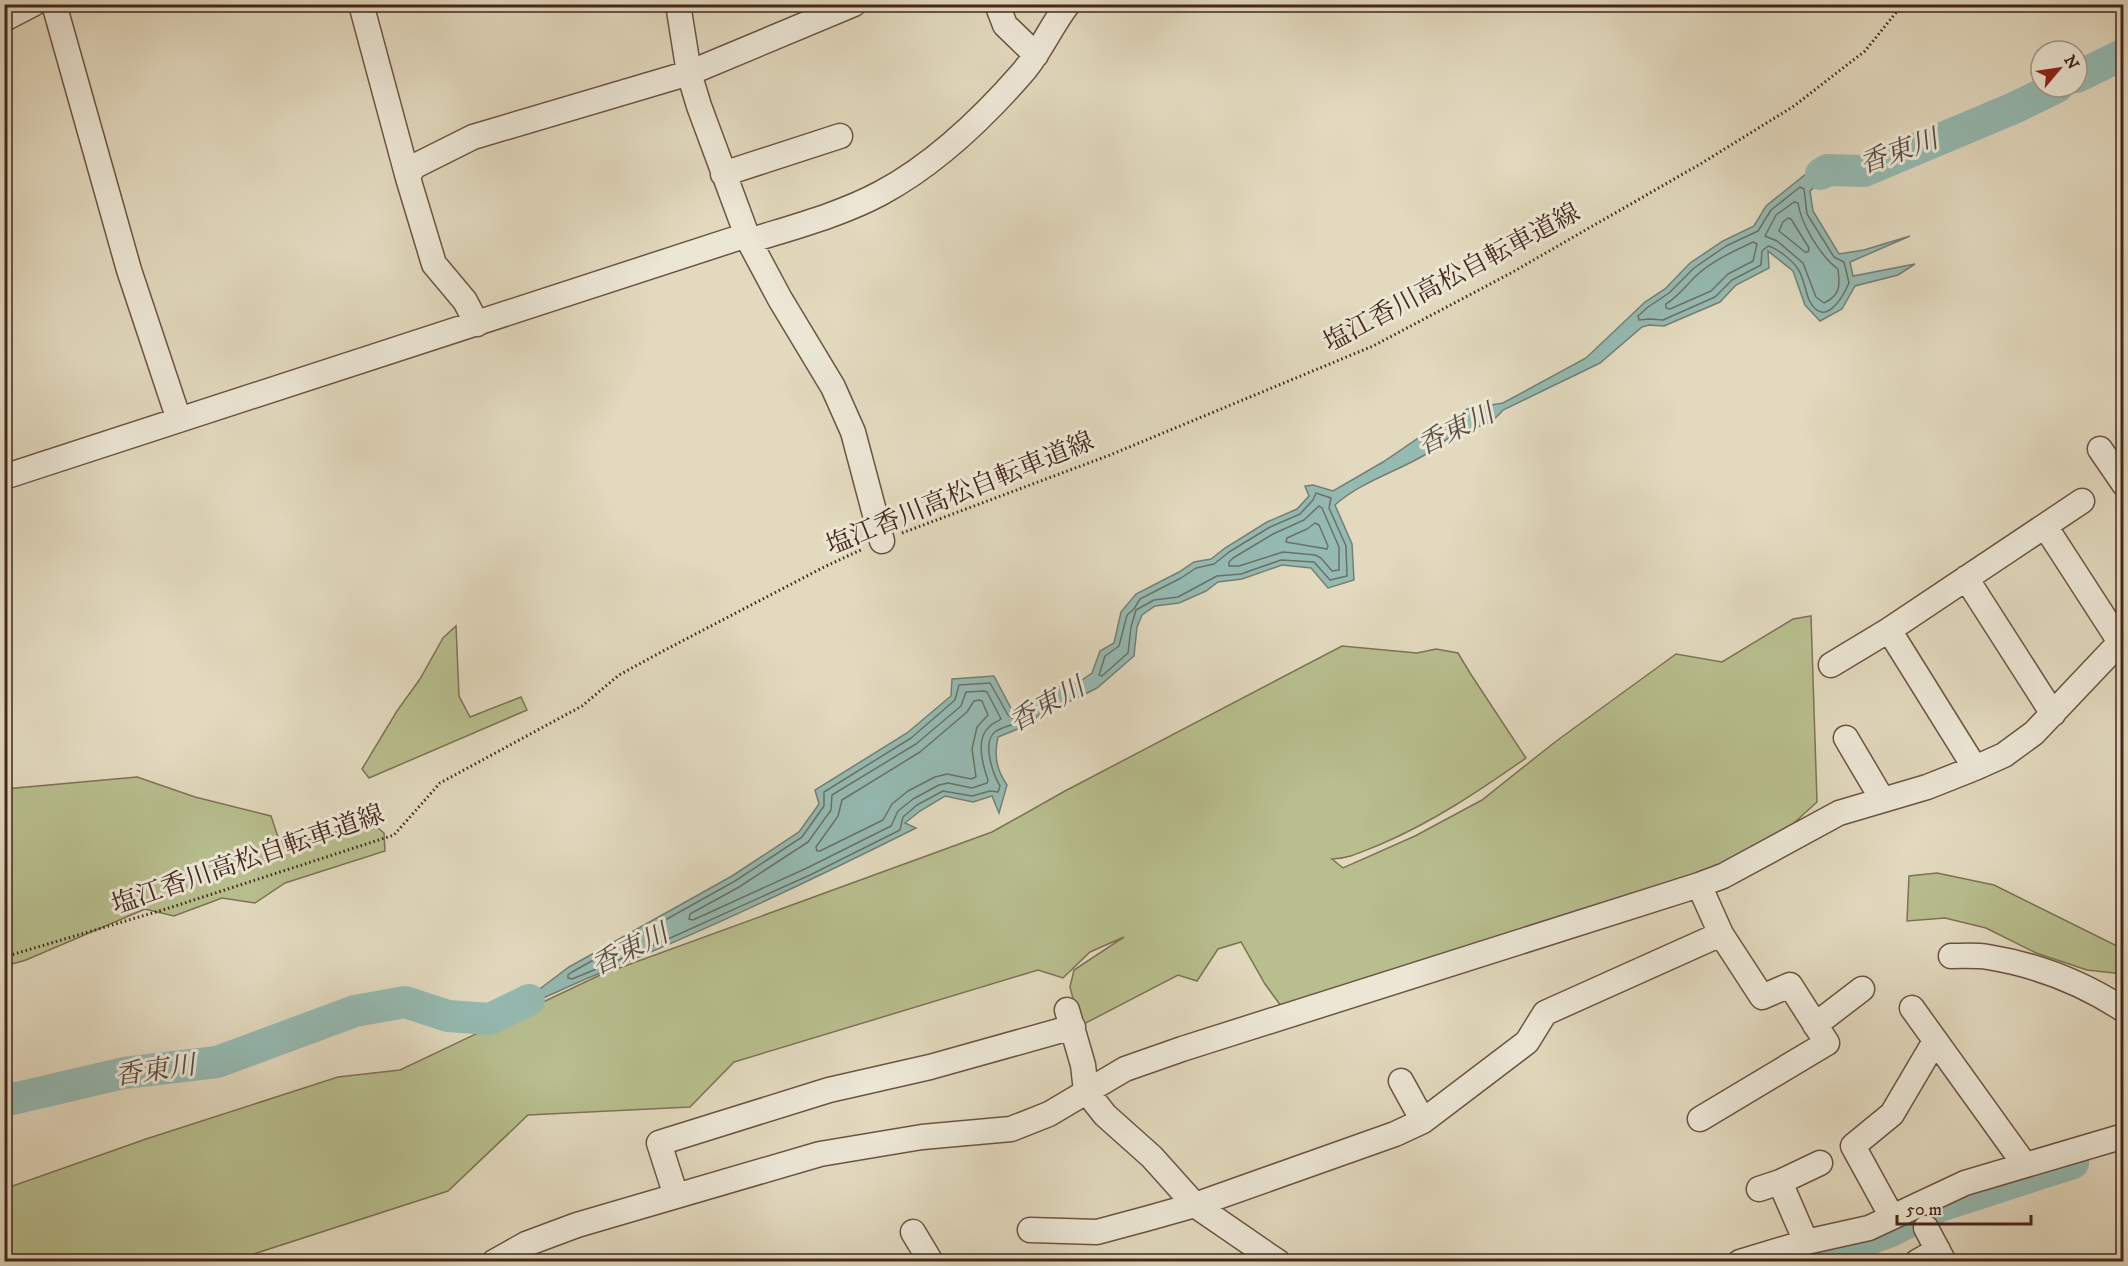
<svg xmlns="http://www.w3.org/2000/svg" width="2128" height="1266" font-family="'IM FELL DW Pica','Noto Serif JP',serif">
<style>
.green{fill:#b8be8e;stroke:#7e7255;stroke-width:1.5}
.water{fill:#95bab2;stroke:#747f76;stroke-width:1.5}
.lines{fill:none;stroke-linecap:round;stroke-linejoin:round}
.shore{stroke:#6c7067;stroke-width:1.5}
.river{stroke:#95bab2;stroke-width:32}
.minor-casing{stroke:#6b5444;stroke-width:27}
.path{stroke:#43271c;stroke-width:3;stroke-dasharray:1.5 3;stroke-linecap:butt}
.minor{stroke:#ece6d5;stroke-width:24}
.labels{text-anchor:middle;dominant-baseline:central;stroke-width:6;stroke-linejoin:round;paint-order:stroke}
.street-label{font-size:26px;fill:#43271c;stroke:#ece6d5}
.water-label{font-size:27px;font-style:italic;fill:#584c42;stroke:#ece6d5}
</style>
<rect width="100%" height="100%" fill="#e2d9be"/>
<filter id="stains"><feTurbulence type="fractalNoise" baseFrequency=".00333" numOctaves="4"/><feColorMatrix values="0 0 0 0 .2 0 0 0 0 .09 0 0 0 0 .02 0 0 0 .5 -.17"/></filter>
<radialGradient id="worn" r=".72"><stop offset=".6" stop-color="#630" stop-opacity="0"/><stop offset="1" stop-color="#630" stop-opacity=".3"/></radialGradient>
<!-- green -->
<path class="green" d="M1811,616L1817,802L1784,832L1722,867L1281,1006L1265,984L1241,942L1218,949L1197,981L1178,975L1080,1026L1070,987L1074,970L1124,937L1090,952L1063,978L1038,970L734,1062L690,1107L528,1115L448,1191L232,1261H5L4,1189L146,1139L338,1077L400,1070L600,975L992,832L1065,791L1342,646L1417,653L1436,649L1458,653L1470,673L1526,758C1479,791 1433,822 1379,845C1363,851 1349,859 1332,859L1343,868L1415,836L1482,800L1555,742L1676,654L1722,662L1793,619Z
M456,626L459,696L470,717L521,697L527,710L369,778L362,769L397,711L420,679L443,638Z
M137,777L195,797L271,816L279,840L317,839L369,820L384,833L385,851L285,883L255,903L222,898L174,916L145,909L26,960L5,966V789Z
M1937,873L1994,885L2123,949V974L2087,970L2036,953L1986,928L1945,918L1907,921L1909,876Z"/>
<!-- water -->
<path class="water" d="M1840,163L1852,164L1864,171L1850,177L1829,174L1810,191L1813,211L1839,254L1864,250L1910,236L1850,262L1853,276L1915,264L1898,275L1855,286L1842,309L1820,321L1805,305L1793,271L1768,251L1769,268L1736,285L1720,302L1664,326L1649,325L1642,327L1600,363L1503,410C1485,431 1477,424 1455,434C1445,439 1437,448 1428,453C1397,472 1362,481 1335,505L1352,544L1354,580L1328,588L1311,568L1282,565L1242,579L1218,582L1206,591L1179,603L1155,606L1142,615L1137,627L1134,656L1097,688L1073,700L1044,710L1030,724L998,737C994,755 996,769 1007,785L999,813L992,796L973,802L945,796L920,811L905,823L916,828C812,880 707,930 600,973C563,988 528,1007 490,1019L541,988L569,967L732,876L799,832L819,804L815,790L907,733L951,696L952,679L994,676L1013,712L1039,700L1054,687L1076,684L1092,673L1100,651L1114,643L1121,612L1136,594L1179,572L1194,562L1211,559L1225,548L1267,522L1297,509L1309,496L1305,486L1313,485L1333,491L1383,462L1436,426L1453,420L1467,409L1503,403L1586,358L1645,302L1665,289L1690,263L1723,241L1754,226L1766,206L1806,174L1814,171L1821,165Z"/>
<g class="lines">
<!-- shore -->
<path class="shore" d="M1800,187L1804,189L1807,214L1834,257L1844,262L1849,283C1842,299 1824,329 1809,300C1805,290 1804,278 1798,269C1793,261 1777,248 1768,246L1762,251L1761,265L1732,280L1715,297L1663,320L1649,319L1639,320L1638,316L1648,307L1669,293L1694,268L1726,246L1758,231L1771,210Z
M1794,202L1798,203C1801,224 1821,257 1838,269C1840,285 1841,295 1824,303L1816,297L1803,263L1777,241L1765,236L1776,215Z
M1788,218L1791,219L1809,248L1808,252H1805L1779,231L1783,222Z
M1753,242L1757,244L1753,261L1728,274L1711,291L1670,309L1666,308V304C1679,296 1687,284 1698,274C1714,260 1734,251 1753,242Z
M1316,493L1331,498L1329,508L1346,546L1347,576L1330,580L1314,562L1281,560L1241,574L1217,576L1178,597L1154,600L1136,610L1131,627L1128,653L1102,676L1099,675L1105,656L1119,646L1127,615L1134,609L1140,599L1181,578L1196,568L1214,564L1229,552L1270,527L1300,514L1313,500Z
M1319,506L1322,508L1339,547V570L1332,571L1321,558L1315,555L1283,552L1239,566H1229V562L1233,558L1273,534L1304,520Z
M1315,523L1319,525L1328,546L1327,549L1286,542L1287,538L1307,529Z
M990,683L1008,715L1016,721L1014,724C1008,726 1001,728 996,731C981,741 993,774 1000,786L998,792L990,791L972,796L943,791L917,805L903,817L900,830L810,875L648,948L572,979L568,978V975L572,972L735,881L802,837L824,806V792L911,738L955,700L959,685Z
M984,691L987,692L1001,719C997,722 992,723 989,727C975,739 983,766 988,780L987,783L972,788L948,783L939,785L913,799L898,811L891,826L807,868L693,920L689,919L690,914L739,887L808,842L831,810L832,795L916,744L961,706L966,692Z
M979,700L982,701L988,715L977,727L972,749L976,777L971,779L947,774L935,777L908,791L892,804L883,820L820,851H817L816,847L838,816L842,800L920,752L967,712L974,701Z"/>
<!-- river -->
<path class="river" d="M2077,77L2124,54
M1821,174L1827,170L1864,171L2014,108L2057,87
M4,1101L124,1073L217,1062L355,1011L405,1002L448,1016L490,1019L529,1000
M1782,1262L1867,1240L1891,1231L1940,1206L2073,1163"/>
<!-- minor casing -->
<g class="minor-casing">
<path id="minor" d="M54,4L129,270L179,420
M361,4L408,178
M678,4L689,73L699,106L749,241L780,299L833,387L853,432L882,541
M997,4L1005,25L1036,55
M4,19L33,4
M723,174L840,136
M749,241C793,227 840,215 881,193C935,164 983,118 1023,72C1041,51 1051,26 1068,4
M477,324L465,301L434,264L408,178L413,167L473,137L689,73L854,4
M2100,449L2124,484
M4,477L747,235
M2045,526L2120,642
M1966,578L2053,714
M1889,630L1975,768
M1831,665L1889,630L2082,501
M1846,738L1882,799
M1699,885L1721,934L1762,997L1790,985L1827,1043L1700,1119
M1951,956C1963,956 1976,955 1988,957C2037,965 2083,983 2124,1010
M1912,1008L2025,1165
M1067,1010L1083,1065L1086,1091L1105,1115L1152,1157L1195,1205L1278,1262
M1815,1025L1862,989
M1401,1081L1423,1121
M1780,1182L1806,1242
M1759,1189L1780,1182L1820,1163
M676,1196L659,1143L829,1090L930,1067L1073,1027
M1892,1217L1853,1146L1892,1114L1935,1041
M1926,1228L1944,1262
M1030,1230L1097,1232L1149,1218L1195,1205L1395,1134L1423,1121L1527,1042L1545,1013L1721,934
M913,1232L931,1262
M494,1262L526,1244L577,1225L820,1154L922,1137L1011,1129L1049,1114L1125,1069L1182,1049L1699,885L1723,876L1839,813L1927,787L1975,768L2004,755L2034,733L2124,638
M1740,1262L1806,1242L1869,1228L1965,1183L2124,1136
M1917,1262L1938,1250"/>
</g>
<!-- path -->
<path class="path" d="M902,533L1110,455L1373,346L1511,273L1702,163L1794,106L1865,51L1903,4
M4,957L166,909L394,835L440,783L582,706L619,675L665,650L824,567L863,549"/>
<!-- minor -->
<use href="#minor" class="minor"/>
</g>
<g class="labels">
<!-- street labels -->
<g class="street-label">
<text transform="translate(1452 278) rotate(-28)">塩江香川高松自転車道線</text>
<text transform="translate(960 494) rotate(-22)">塩江香川高松自転車道線</text>
<text transform="translate(248 860) rotate(-19)">塩江香川高松自転車道線</text>
</g>
<!-- water labels -->
<g class="water-label">
<text transform="translate(1899 152) rotate(-20)">香東川</text>
<text transform="translate(1456 430) rotate(-26)">香東川</text>
<text transform="translate(1047 705) rotate(-29)">香東川</text>
<text transform="translate(630 950) rotate(-26)">香東川</text>
<text transform="translate(155 1071) rotate(-8)">香東川</text>
</g>
</g>
<!-- margin -->
<rect width="2128" height="1266" fill="none" stroke="#e2d9be" stroke-width="24"/>
<rect x="6" y="6" width="2116" height="1254" fill="none" stroke="#43271c" stroke-width="3"/>
<rect x="12" y="12" width="2104" height="1242" fill="none" stroke="#43271c" stroke-width="1.5"/>
<!-- north arrow -->
<g transform="translate(2059 69) rotate(61)"><circle r="28" fill="#ece6d5" stroke="#a89a8b" stroke-width="1.5"/>
<path d="M0-4.5L10 22L0 15L-10 22Z" fill="#8f2418"/>
<text y="-9" font-size="16" font-weight="bold" text-anchor="middle" fill="#43271c">N</text>
</g>
<!-- scale -->
<path d="M1897 1215v9h134v-9" fill="none" stroke="#43271c" stroke-width="3"/>
<text x="1906" y="1215" font-size="18" fill="#43271c" stroke="#ece6d5" stroke-width="4.5" paint-order="stroke">50 m</text>
<rect width="100%" height="100%" filter="url(#stains)"/>
<rect width="100%" height="100%" fill="url(#worn)"/>
</svg>
